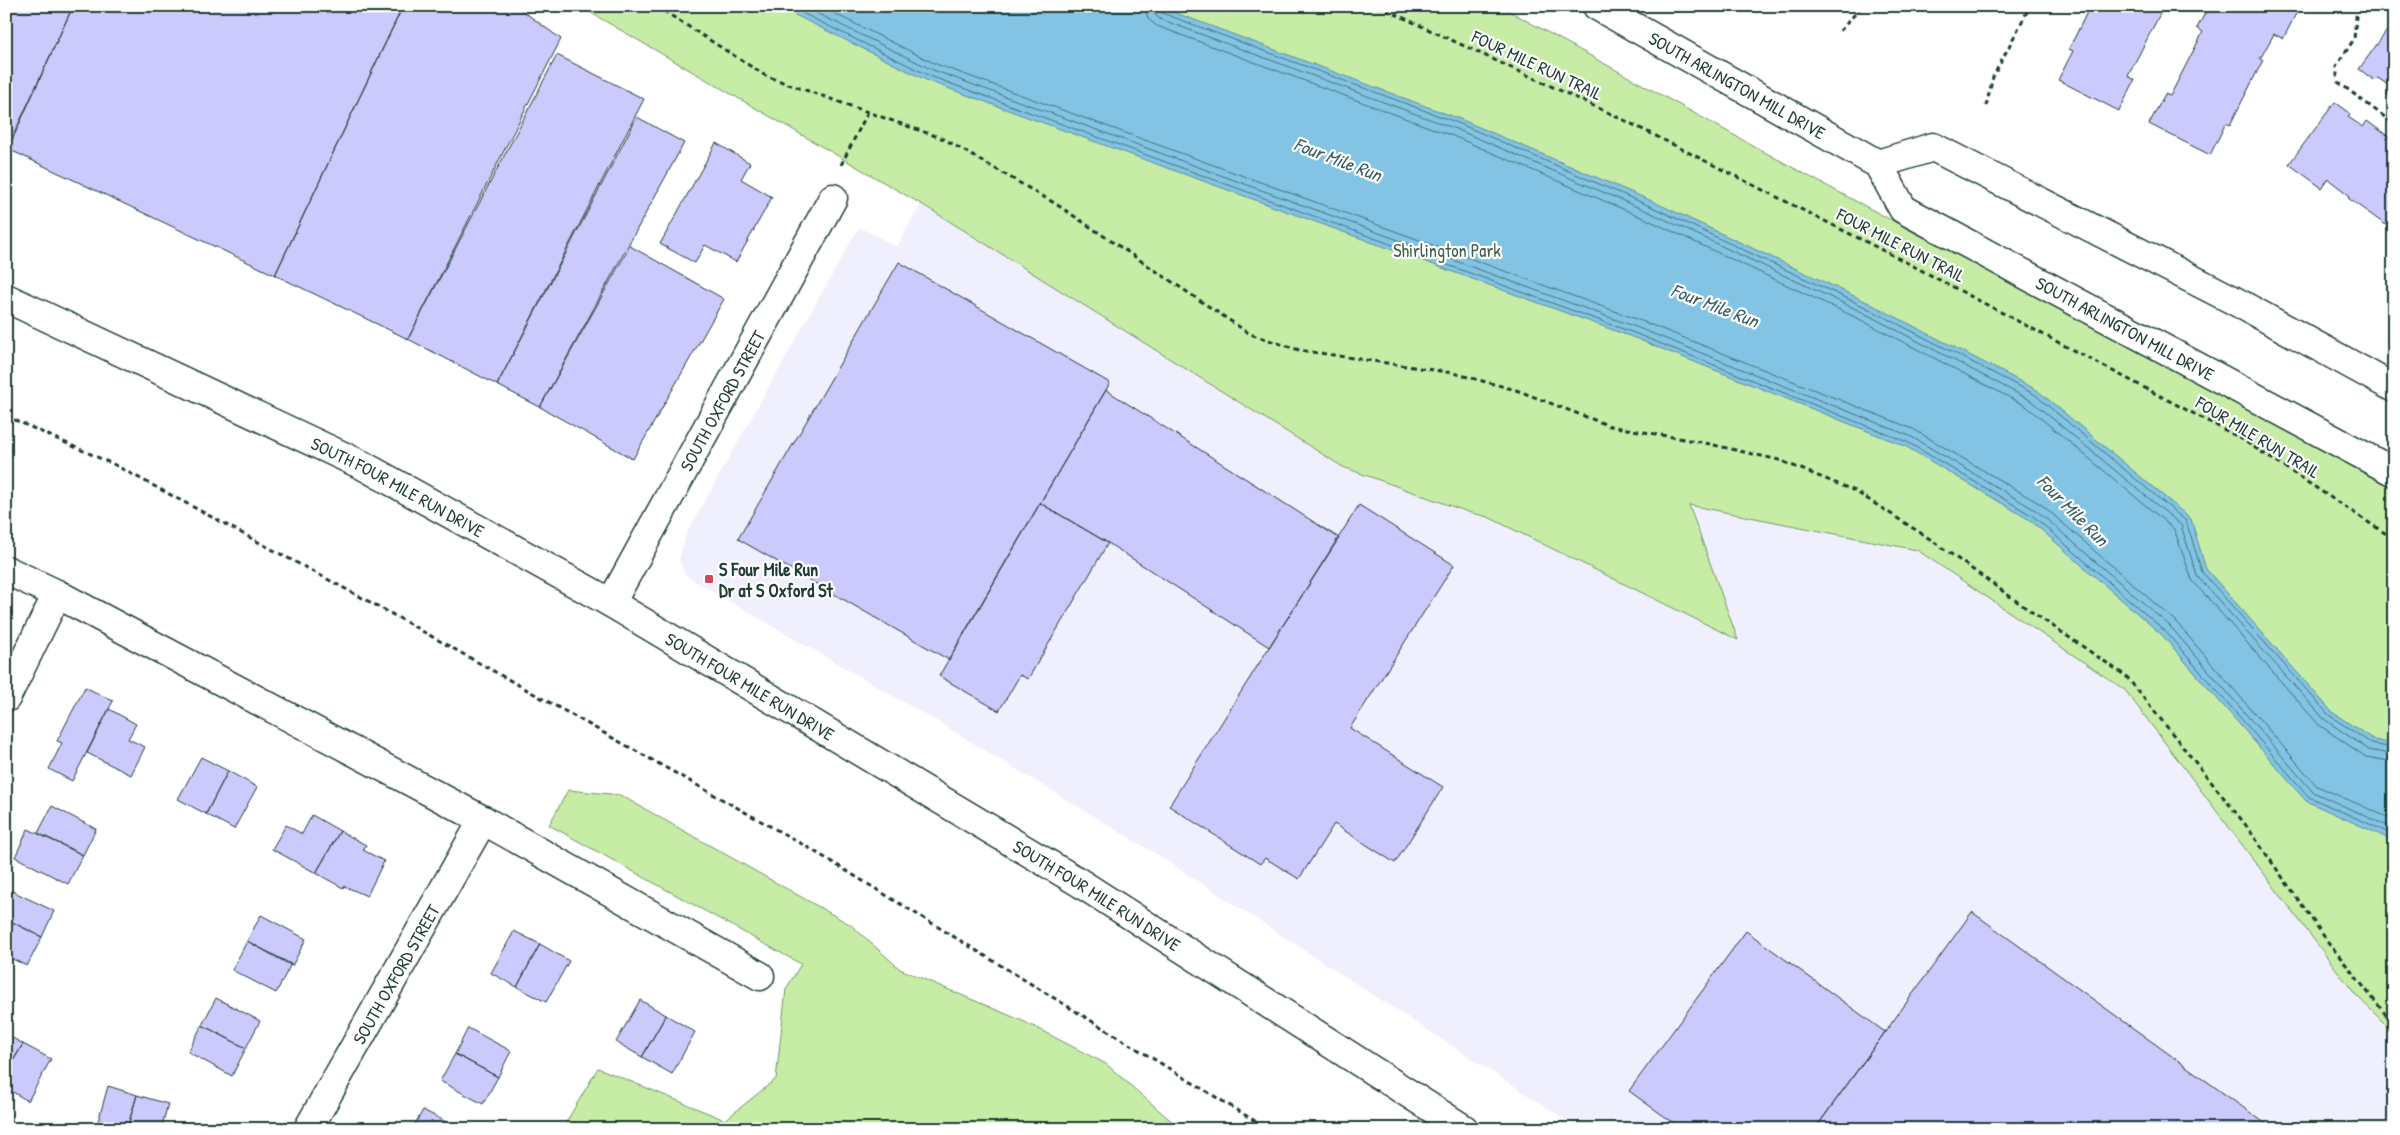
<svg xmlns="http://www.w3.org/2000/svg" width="2400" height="1135" font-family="'Patrick Hand',sans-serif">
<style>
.built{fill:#f0effe}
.green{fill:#c7eca6;stroke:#73946d}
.water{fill:#83c3e3;stroke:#5b8d9d}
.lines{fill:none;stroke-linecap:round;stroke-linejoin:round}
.shore{stroke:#47737a;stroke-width:1}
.building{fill:#ccc9fc;stroke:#1f3d34}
.minor-casing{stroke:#1f3d34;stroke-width:31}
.tertiary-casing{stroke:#1f3d34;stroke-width:31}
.secondary-casing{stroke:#1f3d34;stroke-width:31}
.path{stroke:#1f3d34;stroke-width:3;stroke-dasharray:5 4;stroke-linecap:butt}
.minor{stroke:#fff;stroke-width:28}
.tertiary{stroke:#fff;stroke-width:28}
.secondary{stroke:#fff;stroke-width:28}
.poi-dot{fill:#d1495b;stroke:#fff;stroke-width:2}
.labels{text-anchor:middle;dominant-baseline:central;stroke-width:4.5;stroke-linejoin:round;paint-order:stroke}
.street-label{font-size:18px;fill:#1f3d34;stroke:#fff}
.park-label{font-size:18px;fill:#41604b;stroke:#fff}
.poi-label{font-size:18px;font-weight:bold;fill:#1f3d34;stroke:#fff;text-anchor:start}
.water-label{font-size:19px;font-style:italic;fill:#385e60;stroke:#fff}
</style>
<rect width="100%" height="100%" fill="#fff"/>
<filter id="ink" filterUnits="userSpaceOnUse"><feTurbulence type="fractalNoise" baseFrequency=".02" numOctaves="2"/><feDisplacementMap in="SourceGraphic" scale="10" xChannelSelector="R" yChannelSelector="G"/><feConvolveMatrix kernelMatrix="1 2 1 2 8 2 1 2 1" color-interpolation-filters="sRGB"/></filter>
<g filter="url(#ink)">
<!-- built -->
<path class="built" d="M921,204L1343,467L1468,512L1488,517L1737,639L1689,505L1917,550L2125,690L2355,994L2394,1033V1129H1580L1164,859L930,717L686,576L679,560L686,534L859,227L897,247Z"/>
<!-- green -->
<path class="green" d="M579,6H1500L1799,171L2383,481L2394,488V1033L2355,994L2125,690L1917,550L1689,505L1738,640L1488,517L1468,512L1343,467L928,208Z
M568,790L620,795L851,925L900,969L1025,1022L1106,1064L1169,1119L1185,1129H562L598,1068L725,1120L776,1079L786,989L801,964L549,825Z"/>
<!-- water -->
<path class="water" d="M777,6H1157L1460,119L1654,202L1867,302L2037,390L2191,519L2206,569L2332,712L2374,740L2394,744V841L2306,801L2162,635L2030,520L1905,446L1632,337L928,81Z"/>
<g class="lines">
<!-- shore -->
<path class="shore" d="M788,6L930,76L1634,333L1907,442L2033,516L2165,631L2309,797L2394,835
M802,6L933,70L1636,327L1910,436L2037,511L2170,626L2313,792L2394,829
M819,6L936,64L1639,320L1913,429L2042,505L2175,621L2317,786L2394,820
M1145,6L1148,19L1157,26L1453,136L1646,219L1859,319L2026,406L2174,529L2192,580L2319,725L2366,757L2394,762
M1152,6L1154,14L1160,19L1456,129L1649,212L1862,312L2030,400L2181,525L2197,576L2324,719L2369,750L2394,755
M1159,6L1162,13L1458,123L1652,207L1865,307L2034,394L2186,521L2202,572L2329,715L2372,744L2394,748"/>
</g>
<!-- building -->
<path class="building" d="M6,6H73L6,151Z
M73,6H403L275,275L8,149Z
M403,6H516L561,39L408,339L275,275Z
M2090,6H2172L2168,13L2162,10L2128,76L2135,80L2119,111L2058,80L2073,51L2069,49Z
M2209,6H2300L2283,39L2274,34L2260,59L2263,60L2230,125L2226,123L2210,155L2149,124L2165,94L2170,96L2203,32L2197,28Z
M2394,21V99L2387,94L2392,88L2378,78L2375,81L2359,69Z
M557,55L644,99L497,385L408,339Z
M2335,102L2350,113L2348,117L2363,127L2367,121L2393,140L2389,146L2394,149V231L2348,198L2350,196L2328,179L2322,188L2289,164Z
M637,117L684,143L540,407L497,385Z
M716,143L750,163L741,179L772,197L736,262L705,245L695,263L660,244Z
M630,246L724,299L633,459L540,407Z
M899,262L1110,383L949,660L738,539Z
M1106,390L1339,538L1269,647L1108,543L1040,503Z
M1040,503L1108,543L1028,679L1020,675L999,711L939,676Z
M1359,505L1454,565L1350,728L1443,787L1395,863L1334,824L1299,879L1265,858L1260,864L1169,806Z
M85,687L113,701L72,781L49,769L62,743L57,741Z
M109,709L136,724L128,739L145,747L131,775L87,753Z
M201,757L228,771L206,814L178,799Z
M228,771L257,787L234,829L206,814Z
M52,806L96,829L83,855L38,833Z
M312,815L340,831L316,873L272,849L286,825L302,834Z
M28,829L83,855L68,884L15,857Z
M340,831L366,845L363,850L384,861L367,896L344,886L343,888L316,873Z
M10,890L54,911L42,937L6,919V891L9,892Z
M1972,912L2273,1129H1815Z
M261,915L306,939L292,966L247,941Z
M6,919L42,937L27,966L6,956Z
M514,931L540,944L517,987L491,973Z
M1746,931L1885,1032L1815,1129H1682L1629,1091Z
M247,941L291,964L276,993L232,970Z
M540,944L569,961L546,1002L517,987Z
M216,998L260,1021L246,1048L202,1025Z
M640,1000L666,1015L642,1057L616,1042Z
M666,1015L695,1032L672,1074L642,1057Z
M202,1025L246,1048L232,1076L188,1052Z
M468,1028L511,1051L498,1077L455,1054Z
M6,1034L23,1044L6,1073Z
M23,1044L51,1059L28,1101L6,1088V1073Z
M455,1054L498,1077L483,1104L440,1081Z
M108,1086L137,1095L127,1129H96Z
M137,1095L168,1104L161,1129H127Z
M423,1110L460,1129H412Z"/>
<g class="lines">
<!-- minor casing -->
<g class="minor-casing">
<g id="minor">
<path d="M6,570L57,594L483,820L760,976"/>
<path id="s1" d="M611,603L833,198"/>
<path d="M6,698L57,594"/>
<path id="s2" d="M308,1129L483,820"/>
</g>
</g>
<!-- tertiary casing -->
<g class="tertiary-casing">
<g id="tertiary">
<path id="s3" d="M1597,6L1878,164L1903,209L2394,472"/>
<path d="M1878,164L1933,147L2233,300L2394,388"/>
</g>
</g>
<!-- secondary casing -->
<g class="secondary-casing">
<g id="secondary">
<path id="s4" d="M6,298L362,465L611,603L1077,881L1464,1129"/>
</g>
</g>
<!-- path -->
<path class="path" d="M656,6L766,76L944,139L1056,204L1250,334L1299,350L1453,373L1516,390L1610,426L1701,442L1779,460L1855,491L1930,539L2029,610L2126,676L2245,824L2328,942L2394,1025
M1378,6L1624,120L1898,258L2240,438L2394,539
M2357,6L2354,39L2336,67L2338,82L2394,124
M1840,31L1862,6
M1986,106L1993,77L2030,6
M841,165L868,112
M6,416L115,465L381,608L809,848L1268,1129"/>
<!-- minor -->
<use href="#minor" class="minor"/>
<!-- tertiary -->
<use href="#tertiary" class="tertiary"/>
<!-- secondary -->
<use href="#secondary" class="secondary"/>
</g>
</g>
<!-- markers -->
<rect class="poi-dot" x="704" y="574" width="10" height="10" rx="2.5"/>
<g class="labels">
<!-- street labels -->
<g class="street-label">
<text transform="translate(1537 65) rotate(25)">FOUR MILE RUN TRAIL</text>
<text stroke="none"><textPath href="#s3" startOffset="161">SOUTH ARLINGTON MILL DRIVE</textPath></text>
<text transform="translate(1901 245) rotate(27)">FOUR MILE RUN TRAIL</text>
<text stroke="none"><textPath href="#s3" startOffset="626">SOUTH ARLINGTON MILL DRIVE</textPath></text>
<text stroke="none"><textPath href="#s1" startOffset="231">SOUTH OXFORD STREET</textPath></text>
<text transform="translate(2258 437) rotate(31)">FOUR MILE RUN TRAIL</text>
<text stroke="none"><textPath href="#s4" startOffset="435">SOUTH FOUR MILE RUN DRIVE</textPath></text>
<text stroke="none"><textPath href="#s4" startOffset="840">SOUTH FOUR MILE RUN DRIVE</textPath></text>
<text stroke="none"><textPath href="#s4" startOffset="1245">SOUTH FOUR MILE RUN DRIVE</textPath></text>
<text stroke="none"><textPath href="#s2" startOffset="178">SOUTH OXFORD STREET</textPath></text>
</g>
<!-- park labels -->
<g class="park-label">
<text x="1447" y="250">Shirlington Park</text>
</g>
<!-- poi labels -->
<g class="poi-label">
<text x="719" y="569">S Four Mile Run<tspan x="719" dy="21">Dr at S Oxford St</tspan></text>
</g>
<!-- water labels -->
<g class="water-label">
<text transform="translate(1338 159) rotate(21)">Four Mile Run</text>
<text transform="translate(1715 305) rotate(21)">Four Mile Run</text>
<text transform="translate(2073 510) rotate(45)">Four Mile Run</text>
</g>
</g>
<!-- margin -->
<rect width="2400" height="1135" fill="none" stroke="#fff" stroke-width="25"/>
<rect x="12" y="12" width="2375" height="1110" fill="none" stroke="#1f3d34" stroke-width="2" filter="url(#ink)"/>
</svg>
